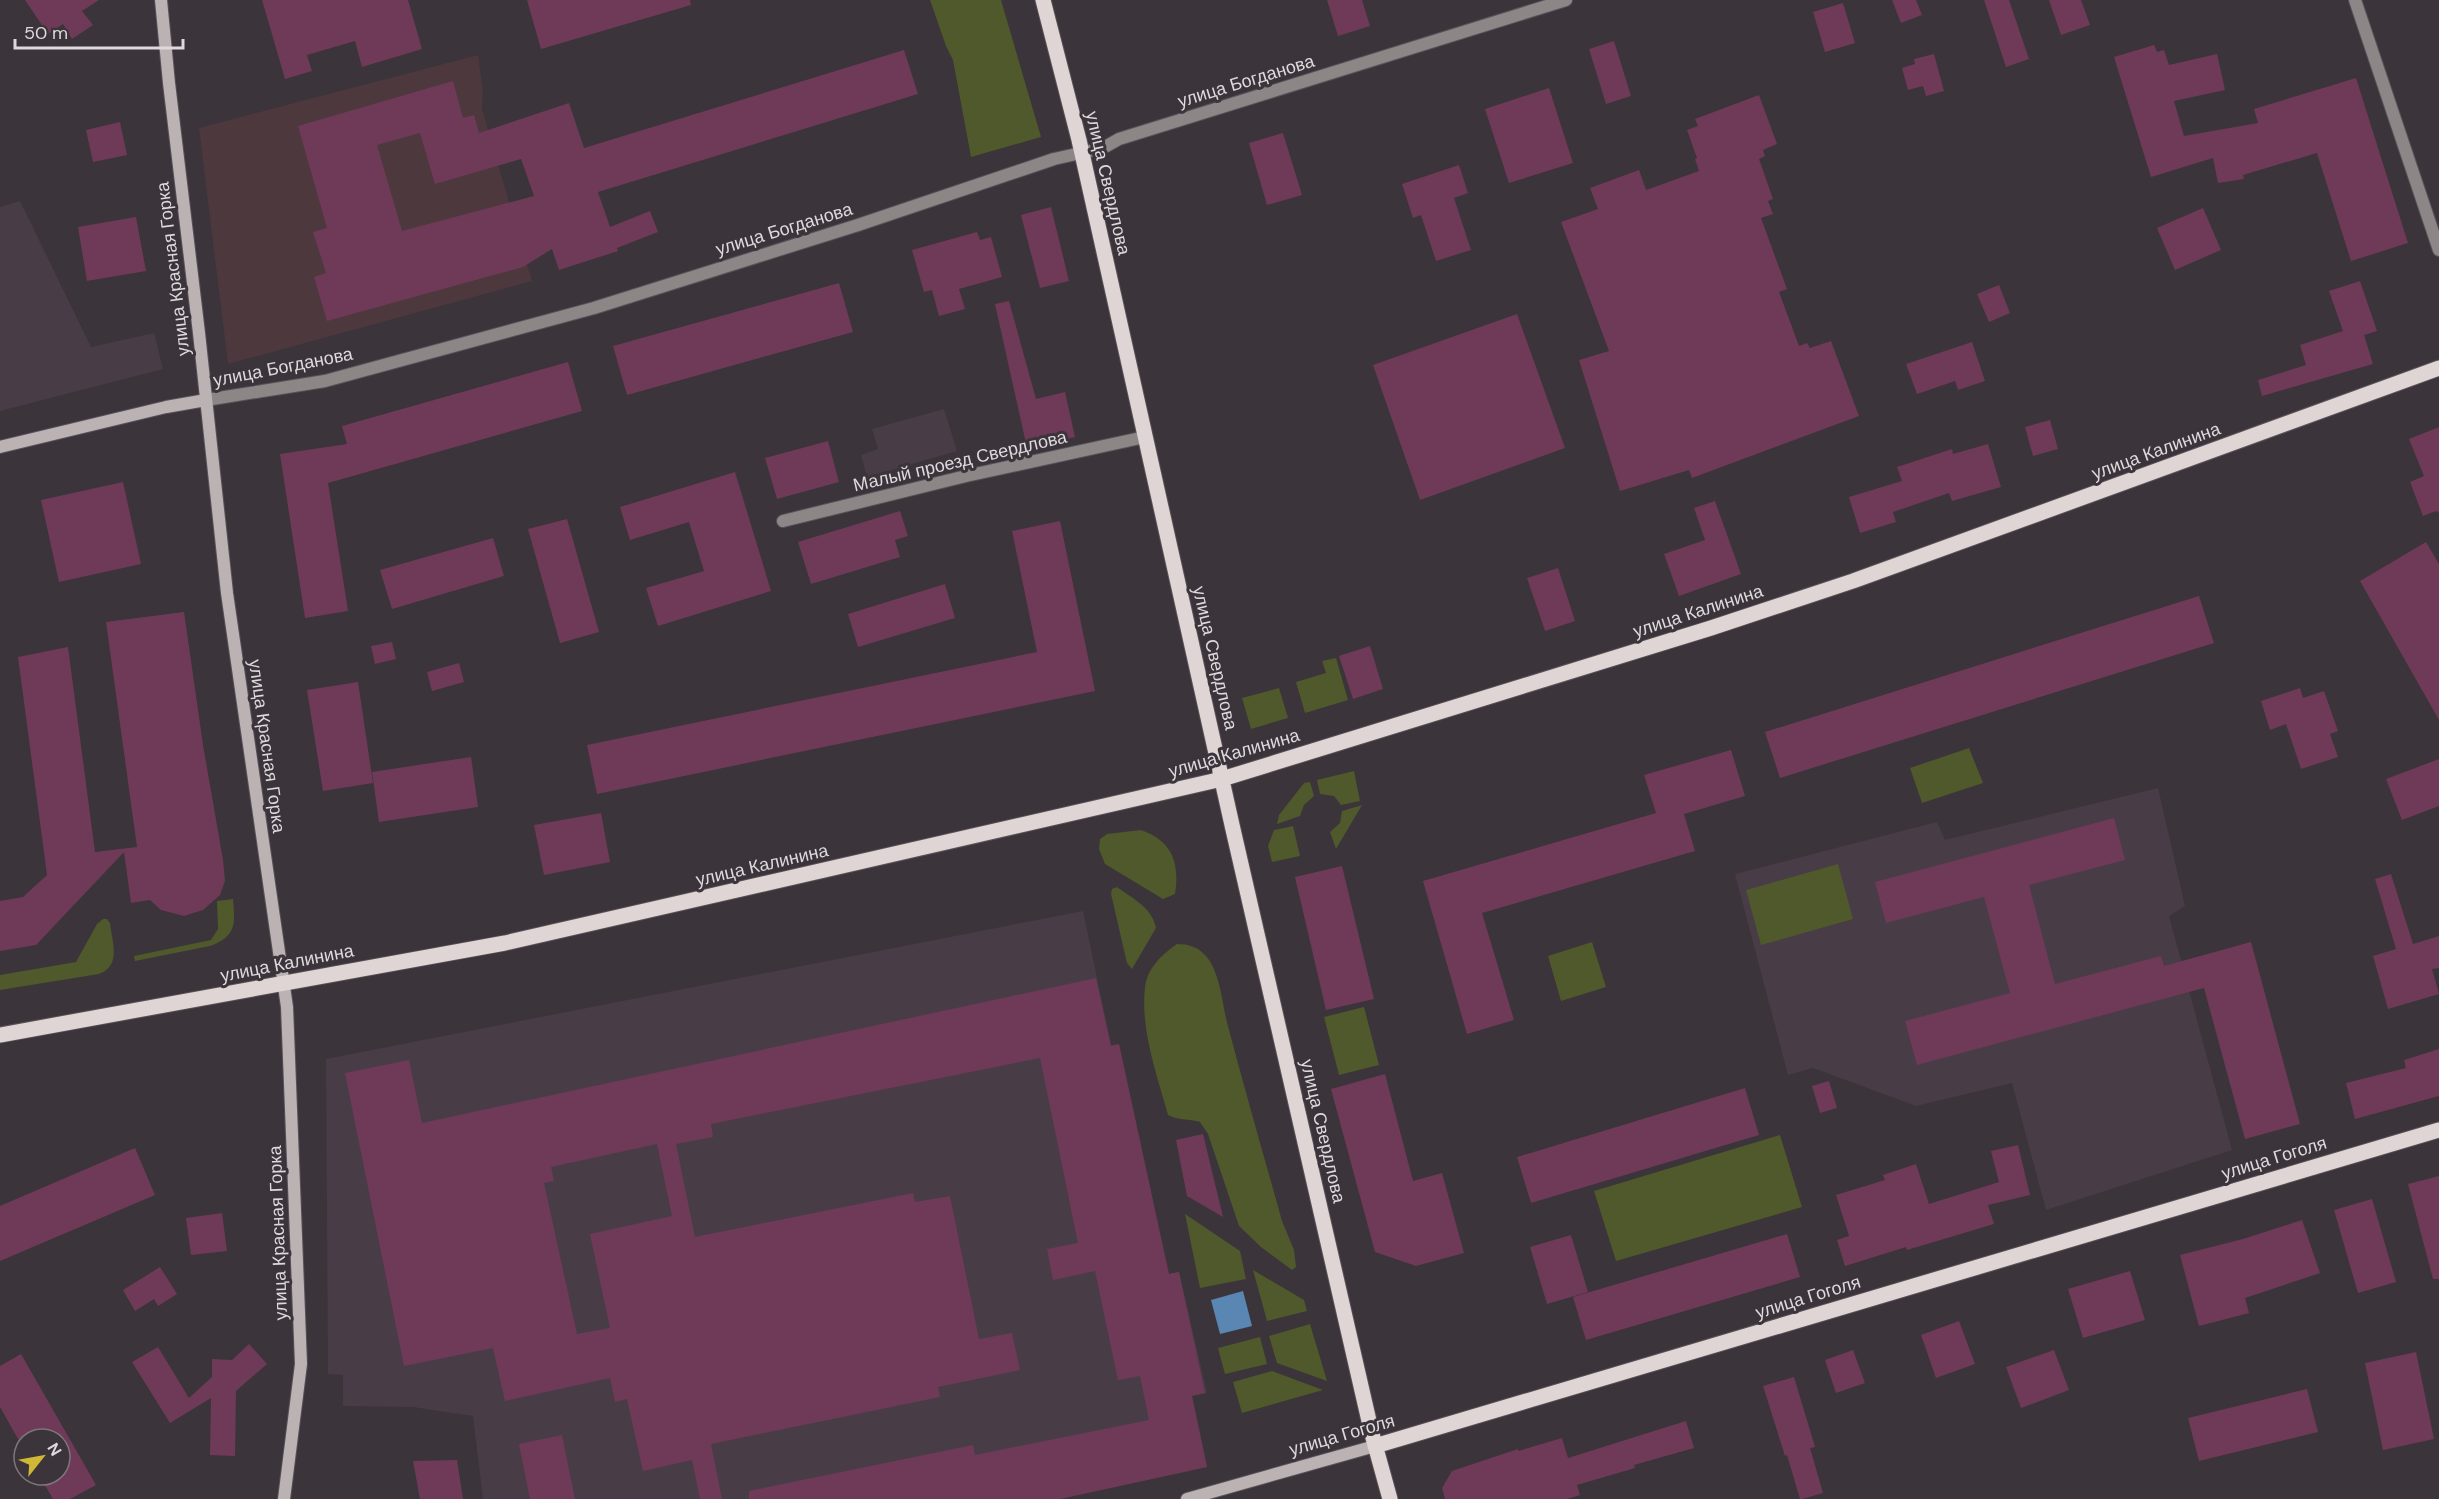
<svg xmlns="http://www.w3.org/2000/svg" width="2439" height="1499" font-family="'DM Sans',sans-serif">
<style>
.built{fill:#483c47}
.medical{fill:#4d383d}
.green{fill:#4f592b}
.water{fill:#5986b3}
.building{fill:#6f3a58;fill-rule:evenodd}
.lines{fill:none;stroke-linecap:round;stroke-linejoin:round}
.street-casing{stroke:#585257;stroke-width:14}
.secondary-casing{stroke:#585257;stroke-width:14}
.primary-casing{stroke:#585257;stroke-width:17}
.street{stroke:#8c8686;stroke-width:12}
.secondary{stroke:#bbb3b3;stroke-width:12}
.primary{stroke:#e0d5d5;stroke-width:15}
.labels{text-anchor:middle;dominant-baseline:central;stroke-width:6;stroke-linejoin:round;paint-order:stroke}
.street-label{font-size:18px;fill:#ded9dd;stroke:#3b343a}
</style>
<rect width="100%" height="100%" fill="#3b343a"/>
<!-- built -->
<path class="built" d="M20,201L91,347L154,333L163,369L0,411V207Z
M944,409L957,451L867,477L861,455L878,449L872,429Z
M2158,788L2185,906L2169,916L2232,1150L2046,1210L2012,1083L1916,1106L1813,1068L1788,1075L1735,874L1937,822L1945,840Z
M1083,911L1111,1045L1119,1044L1168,1274L1179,1272L1207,1393L1192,1396L1207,1467L1060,1499H483L473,1416L413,1407L343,1406V1375L328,1374L326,1059Z"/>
<!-- medical -->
<path class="medical" d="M478,55L483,91L482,109L532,281L228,364L199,128Z"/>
<!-- green -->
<path class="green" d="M930,0H1001L1041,137L971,157L953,60L946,46Z
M1336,658L1348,700L1305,713L1296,682L1326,673L1322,661Z
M1279,688L1288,718L1251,729L1242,698Z
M1969,748L1983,783L1922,803L1910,768Z
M1354,771L1360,801L1341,805L1334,796L1320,794L1317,780Z
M1310,782L1314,796L1304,805L1300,816L1277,824L1279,815L1304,783Z
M1362,805L1336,849L1330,832L1340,823L1342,811Z
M1293,826L1300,856L1272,862L1268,846L1274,830Z
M1141,830C1172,841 1180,862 1175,894L1163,899L1105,864L1099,849L1100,839L1107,834Z
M1838,864L1853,919L1761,945L1746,890Z
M1117,887C1133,899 1152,907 1156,928L1132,969L1127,963L1111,894L1112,889Z
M233,899C235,924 237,936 210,946L135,961L134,956L211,940L218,929L217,901Z
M103,919H107L110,923C112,942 122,965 99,974L0,990V975L76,962L97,924Z
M1592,942L1606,987L1561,1001L1548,956Z
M1177,944C1189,944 1198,947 1206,956C1221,974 1222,1004 1228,1026C1245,1091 1264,1156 1282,1221L1294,1250L1296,1267L1292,1270L1261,1247L1239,1226L1208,1134L1200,1122C1189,1119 1176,1120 1168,1115C1157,1075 1140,1029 1145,987C1147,969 1162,954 1177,944Z
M1364,1007L1379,1065L1339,1075L1324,1017Z
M1780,1135L1802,1207L1616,1261L1594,1191Z
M1185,1214L1240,1251L1246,1279L1200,1288Z
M1253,1270L1304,1300L1307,1311L1267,1321Z
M1310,1324L1327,1381L1277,1363L1269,1336Z
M1260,1337L1267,1364L1225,1374L1218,1348Z
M1272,1371L1323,1390L1242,1413L1233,1382Z"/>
<!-- water -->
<path class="water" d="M1243,1291L1252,1326L1220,1334L1211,1300Z"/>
<!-- building -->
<path class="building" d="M25,0H99L82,11L93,25L72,39L63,24L48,34Z
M262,0H408L422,49L362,67L355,41L307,55L312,71L285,79Z
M527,0H690L691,5L541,49Z
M1327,0H1362L1370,26L1338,36Z
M1892,0H1916L1922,15L1901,23Z
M1984,0H2009L2029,59L2006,67Z
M2049,0H2081L2090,25L2061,35Z
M1843,3L1855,43L1825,52L1813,12Z
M1614,41L1631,96L1606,104L1589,49Z
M2154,45L2157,52L2164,50L2169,65L2217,54L2225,90L2174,101L2184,136L2258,123L2254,109L2356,78L2408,243L2351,261L2317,153L2243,175L2244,179L2218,183L2213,158L2151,177L2114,57Z
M904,50L918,94L598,192L610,227L650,211L658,232L617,248L618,251L559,270L552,249L523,267L327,321L314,277L326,273L313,232L327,228L298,126L453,81L463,118L474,115L479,133L569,103L584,148ZM420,133L435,184L521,159L534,196L402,231L377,145Z
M1934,54L1944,91L1926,96L1923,86L1908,90L1902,68L1915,64L1914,59Z
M1549,88L1573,163L1509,183L1485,109Z
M1759,95L1777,144L1763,150L1765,156L1759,159L1773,199L1768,201L1773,214L1761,218L1787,289L1779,292L1799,346L1807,343L1810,348L1831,341L1859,416L1692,478L1689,470L1620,491L1579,360L1609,351L1561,222L1598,209L1590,188L1639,170L1646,190L1699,171L1695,159L1697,158L1687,130L1698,126L1695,119Z
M120,122L127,155L93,162L86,130Z
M1283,133L1302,195L1267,205L1249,143Z
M1459,165L1468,193L1454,198L1471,250L1436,261L1421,215L1413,218L1402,184Z
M1051,207L1069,281L1040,288L1021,215Z
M2203,208L2221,250L2175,270L2157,228Z
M136,217L146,271L87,281L78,227Z
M977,232L980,240L991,237L1002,277L959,289L965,309L939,316L932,290L924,292L912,250Z
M2360,281L2377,331L2364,335L2373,364L2262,396L2258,380L2306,365L2300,345L2343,331L2329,291Z
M839,283L853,332L627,395L613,346Z
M1999,285L2010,313L1989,322L1977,294Z
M1009,301L1036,399L1065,392L1075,437L1027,448L995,304Z
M1517,314L1565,448L1420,500L1373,365Z
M1972,342L1985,381L1958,390L1955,381L1917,394L1906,364Z
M568,362L582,411L328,483L348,611L305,618L280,454L347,444L342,426Z
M2050,420L2058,449L2033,456L2025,427Z
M2439,427V513L2436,511L2423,516L2410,482L2424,476L2409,439Z
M828,441L839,482L777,499L765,458Z
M1988,444L2001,487L1952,501L1949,493L1893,512L1896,522L1860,533L1849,497L1902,481L1897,467L1952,449L1953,454Z
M735,472L771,591L658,626L646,588L704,571L689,522L630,540L620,507Z
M123,482L141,564L59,582L41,500Z
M1715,501L1741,574L1679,596L1664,554L1705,540L1694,508Z
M900,511L908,536L895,540L900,557L811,584L798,542Z
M567,519L599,632L560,643L528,529Z
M1060,521L1095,691L597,794L587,745L1037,652L1012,531Z
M493,538L504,576L392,609L380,570Z
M2426,542L2439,564V720L2360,581Z
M1558,568L1575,621L1545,631L1527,578Z
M945,584L955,618L858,647L848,614Z
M2199,596L2214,643L1780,778L1765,732Z
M184,612L203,745L223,860L225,881L220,895L203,910L184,916L161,910L150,900L131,903L124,852L36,945L0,951V901L23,897L47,875L18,657L68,647L95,852L137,847L106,622Z
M392,642L396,659L375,664L371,646Z
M1370,646L1383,689L1353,699L1339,656Z
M459,663L464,682L432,691L427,672Z
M358,682L373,783L323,791L307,690Z
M2300,688L2303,698L2324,691L2338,731L2330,734L2338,757L2301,769L2286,724L2270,730L2261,701Z
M1731,750L1745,796L1684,814L1695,851L1482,913L1514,1020L1467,1034L1423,881L1656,813L1644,775Z
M471,757L478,807L379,822L372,772Z
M2439,759V806L2402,820L2386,779Z
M601,813L610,862L544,875L534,825Z
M2114,818L2125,860L2029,885L2055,984L2161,956L2164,966L2251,942L2300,1124L2245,1139L2204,988L1917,1065L1905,1021L2010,993L1984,897L1886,923L1875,882Z
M1342,866L1374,999L1326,1010L1295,877Z
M2391,874L2413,944L2439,936V968L2432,969L2439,994L2388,1009L2373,956L2396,949L2375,879Z
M1096,978L1111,1046L1119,1044L1169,1274L1179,1272L1205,1393L1192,1396L1207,1467L1060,1499H749V1491L973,1445L975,1455L1149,1420L1140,1376L1118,1380L1095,1271L1053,1280L1047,1249L1078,1243L1040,1058L711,1124L713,1137L676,1144L695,1237L913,1193L915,1202L950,1196L979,1339L1012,1333L1020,1370L938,1387L940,1397L711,1444L722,1499H700L692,1460L643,1471L627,1399L615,1402L610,1378L505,1401L493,1348L404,1366L345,1073L409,1060L422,1123ZM657,1144L672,1216L590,1234L610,1328L577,1334L544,1183L554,1181L551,1167Z
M2439,1049V1096L2355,1119L2346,1083L2406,1068L2404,1060Z
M1385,1074L1413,1181L1442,1173L1464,1253L1416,1266L1375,1252L1331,1089Z
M1829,1081L1837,1108L1820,1113L1812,1086Z
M1745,1088L1759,1135L1531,1203L1517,1157Z
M1203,1134L1223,1217L1187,1196L1176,1140Z
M2018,1145L2030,1195L1988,1205L1994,1224L1907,1250L1906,1247L1845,1266L1837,1240L1849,1236L1836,1195L1885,1180L1883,1175L1916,1164L1929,1204L1999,1182L1991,1151Z
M135,1148L155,1195L0,1261V1206Z
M2439,1176V1279H2433L2408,1184Z
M2372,1199L2396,1282L2358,1293L2334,1210Z
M222,1213L227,1251L191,1255L186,1218Z
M2302,1220L2320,1273L2245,1298L2249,1313L2199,1326L2180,1255L2243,1239Z
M1787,1234L1800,1277L1586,1340L1573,1297Z
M1571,1235L1588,1292L1547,1304L1530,1247Z
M160,1267L177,1294L158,1306L154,1299L135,1311L123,1290Z
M2130,1271L2145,1320L2083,1338L2068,1289Z
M1959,1321L1975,1364L1936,1378L1921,1335Z
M249,1344L267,1364L236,1391L235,1456L210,1455L211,1398L170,1423L132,1362L158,1347L189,1398L212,1377V1359L232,1360Z
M1853,1350L1865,1383L1836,1393L1825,1360Z
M2054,1350L2069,1390L2021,1408L2006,1367Z
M2416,1352L2434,1439L2383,1450L2365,1363Z
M21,1354L96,1485L70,1499H53L39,1475H60V1439H18L0,1407V1366Z
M1794,1377L1815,1447L1810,1448L1823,1493L1802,1499H1800L1787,1455L1785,1456L1763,1386Z
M2307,1389L2318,1432L2199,1461L2188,1418Z
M1686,1421L1694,1448L1634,1465L1635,1468L1577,1485L1580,1495L1567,1499H1445L1442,1488L1452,1471L1518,1449V1451L1562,1438L1568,1458Z
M562,1435L575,1499H530L519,1444Z
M457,1460L463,1499H420L413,1461Z"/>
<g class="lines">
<!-- street casing -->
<g class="street-casing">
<path id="street" d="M2355,0L2439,250
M206,400L325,381L594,308L858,225L1054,159L1103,148L1119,139L1566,0
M783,521L966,476L1145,437"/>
</g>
<!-- secondary casing -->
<g class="secondary-casing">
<path id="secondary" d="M161,0L169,83L199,333L227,593L287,1007L301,1364L284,1499
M0,447L166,407L206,400
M1187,1499L1375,1446"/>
</g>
<!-- primary casing -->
<g class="primary-casing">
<path id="primary" d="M1043,0L1079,140L1232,825L1372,1434L1390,1499
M0,1035L505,943L1222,779L1711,628L1853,581L2439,368
M1375,1446L2439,1130"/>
</g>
<!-- street -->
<use href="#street" class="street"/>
<!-- secondary -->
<use href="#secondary" class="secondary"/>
<!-- primary -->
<use href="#primary" class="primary"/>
</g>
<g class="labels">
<!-- street labels -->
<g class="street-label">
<text transform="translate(1246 81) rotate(-17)">улица Богданова</text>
<text transform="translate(1108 183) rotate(77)">улица Свердлова</text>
<text transform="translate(784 229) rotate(-17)">улица Богданова</text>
<text transform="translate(173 269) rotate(-97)">улица Красная Горка</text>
<text transform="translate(283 367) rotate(-11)">улица Богданова</text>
<text transform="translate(2156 451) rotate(-20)">улица Калинина</text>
<text transform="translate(960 461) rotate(-13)">Малый проезд Свердлова</text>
<text transform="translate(1698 611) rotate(-18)">улица Калинина</text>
<text transform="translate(1215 658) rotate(77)">улица Свердлова</text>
<text transform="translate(267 746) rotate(82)">улица Красная Горка</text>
<text transform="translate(1234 753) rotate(-16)">улица Калинина</text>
<text transform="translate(762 865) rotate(-13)">улица Калинина</text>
<text transform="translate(287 963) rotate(-11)">улица Калинина</text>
<text transform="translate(1323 1131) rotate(77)">улица Свердлова</text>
<text transform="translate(2274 1158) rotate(-17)">улица Гоголя</text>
<text transform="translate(278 1233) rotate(-92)">улица Красная Горка</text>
<text transform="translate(1808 1297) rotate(-17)">улица Гоголя</text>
<text transform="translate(1342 1435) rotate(-16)">улица Гоголя</text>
</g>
</g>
<!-- north arrow -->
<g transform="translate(42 1457) rotate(59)"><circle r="28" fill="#3b343a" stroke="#7c767b" stroke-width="1.5"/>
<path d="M0-4.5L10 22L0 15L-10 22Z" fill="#d1b736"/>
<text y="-9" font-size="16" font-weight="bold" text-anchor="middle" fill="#ded9dd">N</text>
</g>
<!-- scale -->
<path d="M15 39v9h168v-9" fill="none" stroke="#ded9dd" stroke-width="3"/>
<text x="24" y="39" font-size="18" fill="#ded9dd" stroke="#3b343a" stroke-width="4.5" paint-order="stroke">50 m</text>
</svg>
